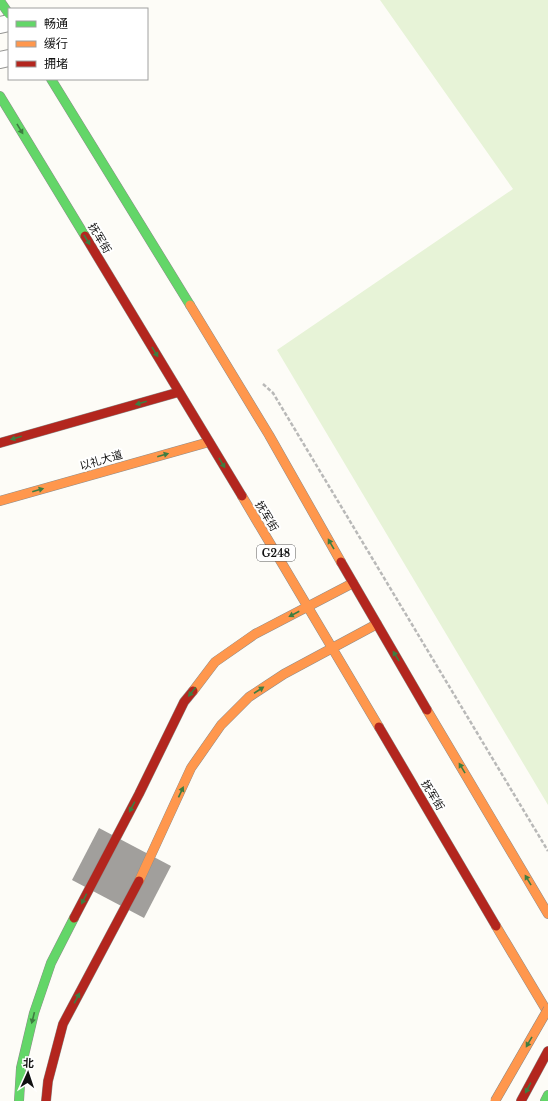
<svg xmlns="http://www.w3.org/2000/svg" width="548" height="1101" font-family="'Libre Baskerville','Noto Sans SC',serif">
<style>
.grass{fill:#e7f3d7}
.building{fill:#a19f9c}
.lines{fill:none;stroke-linecap:round;stroke-linejoin:round}
.street-casing{stroke:#979795;stroke-width:18}
.fast-casing{stroke:#8e8d8b;stroke-width:10}
.slow-casing{stroke:#8e8d8b;stroke-width:10}
.jam-casing{stroke:#8e8d8b;stroke-width:10}
.path{stroke:#b9b9b8;stroke-width:2.5;stroke-dasharray:4 2;stroke-linecap:butt}
.street{stroke:#fffffe;stroke-width:16}
.fast{stroke:#63d668;stroke-width:9}
.slow{stroke:#ff974d;stroke-width:9}
.jam{stroke:#b3261e;stroke-width:9}
.slow-bridge-casing{stroke:#858482;stroke-width:10;stroke-linecap:butt}
.slow-bridge{stroke:#ff974d;stroke-width:9}
.oneway{fill:#3e7d41}
.labels{text-anchor:middle;dominant-baseline:central;stroke-width:4;stroke-linejoin:round;paint-order:stroke}
.shield{fill:#fff;stroke:#585858;stroke-width:1}
.shield-label{font-size:10px;font-weight:bold;fill:#111}
.street-label{font-size:11px;fill:#111;stroke:#fff}
</style>
<rect width="100%" height="100%" fill="#fdfcf7"/>
<!-- grass -->
<path class="grass" d="M380,0H548V805L277,350L513,189Z"/>
<!-- building -->
<path class="building" d="M99,828L171,866L144,918L72,880Z"/>
<g class="lines">
<!-- street casing -->
<g class="street-casing">
<path id="street" d="M0,25L9,23
M0,60L9,58"/>
</g>
<!-- fast casing -->
<g class="fast-casing">
<path id="fast" d="M0,1L9,14
M51,79L190,305
M0,96L85,236
M19,1101L21,1068L34,1013L51,963L74,918
M545,1101L548,1095"/>
</g>
<!-- slow casing -->
<g class="slow-casing">
<path id="slow" d="M190,305L269,435L341,562
M242,496L379,727
M0,501L209,442
M193,691L215,662L255,634L353,583
M427,710L548,914
M139,881L191,768L221,725L249,697L284,674L377,624
M496,926L548,1013"/>
</g>
<!-- jam casing -->
<g class="jam-casing">
<path id="jam" d="M85,236L242,496
M0,443L179,392
M341,562L427,710
M379,727L496,926
M74,918L139,794L184,702L193,691
M46,1101L48,1081L63,1024L139,881
M521,1101L548,1051"/>
</g>
<!-- path -->
<path class="path" d="M263,384L273,393L548,851"/>
<!-- street -->
<use href="#street" class="street"/>
<!-- fast -->
<use href="#fast" class="fast"/>
<!-- slow -->
<use href="#slow" class="slow"/>
<!-- jam -->
<use href="#jam" class="jam"/>
<!-- slow-bridge casing -->
<g class="slow-bridge-casing">
<path id="slow-bridge" d="M495,1101L548,1009"/>
</g>
<!-- slow-bridge -->
<use href="#slow-bridge" class="slow-bridge"/>
</g>
<!-- one-way arrows -->
<defs><path id="oneway-solid" d="M-6-.8H1V-3.2L6.5 0L1 3.2V.8H-6Z"/></defs>
<g class="oneway">
<use href="#oneway-solid" transform="translate(20 129) rotate(59)"/>
<use href="#oneway-solid" transform="translate(87 240) rotate(59)"/>
<use href="#oneway-solid" transform="translate(155 352) rotate(59)"/>
<use href="#oneway-solid" transform="translate(141 403) rotate(164)"/>
<use href="#oneway-solid" transform="translate(16 438) rotate(164)"/>
<use href="#oneway-solid" transform="translate(163 455) rotate(-16)"/>
<use href="#oneway-solid" transform="translate(222 463) rotate(59)"/>
<use href="#oneway-solid" transform="translate(38 490) rotate(-16)"/>
<use href="#oneway-solid" transform="translate(331 544) rotate(-120)"/>
<use href="#oneway-solid" transform="translate(294 614) rotate(152)"/>
<use href="#oneway-solid" transform="translate(396 656) rotate(-121)"/>
<use href="#oneway-solid" transform="translate(259 690) rotate(-33)"/>
<use href="#oneway-solid" transform="translate(192 692) rotate(129)"/>
<use href="#oneway-solid" transform="translate(462 768) rotate(-121)"/>
<use href="#oneway-solid" transform="translate(181 792) rotate(-65)"/>
<use href="#oneway-solid" transform="translate(132 807) rotate(118)"/>
<use href="#oneway-solid" transform="translate(528 880) rotate(-121)"/>
<use href="#oneway-solid" transform="translate(84 899) rotate(117)"/>
<use href="#oneway-solid" transform="translate(77 998) rotate(-62)"/>
<use href="#oneway-solid" transform="translate(33 1018) rotate(104)"/>
<use href="#oneway-solid" transform="translate(529 1042) rotate(120)"/>
<use href="#oneway-solid" transform="translate(528 1088) rotate(118)"/>
</g>
<g class="labels">
<!-- shield labels -->
<rect class="shield" x="257" y="545" width="38" height="16" rx="3"/>
<g class="shield-label">
<text x="276" y="553">G248</text>
</g>
<!-- street labels -->
<g class="street-label">
<text transform="translate(100 238) rotate(59)">抚军街</text>
<text transform="translate(101 460) rotate(-16)">以礼大道</text>
<text transform="translate(267 516) rotate(59)">抚军街</text>
<text transform="translate(433 795) rotate(59)">抚军街</text>
</g>
</g>
<!-- legend -->
<rect x="8" y="8" width="140" height="72" fill="#ffffff" stroke="#a0a0a0"/>
<rect x="16" y="21" width="20" height="6" fill="#63d668" stroke="#a0a0a0"/>
<text x="44" y="28" font-size="12" fill="#111111">畅通</text>
<rect x="16" y="41" width="20" height="6" fill="#ff974d" stroke="#a0a0a0"/>
<text x="44" y="48" font-size="12" fill="#111111">缓行</text>
<rect x="16" y="61" width="20" height="6" fill="#b3261e" stroke="#a0a0a0"/>
<text x="44" y="68" font-size="12" fill="#111111">拥堵</text>
<!-- north arrow -->
<g transform="translate(28 1073) rotate(3)" stroke="#ffffff" stroke-width="3" paint-order="stroke">
<path d="M0-3L7 15L0 10L-7 15Z" fill="#111111"/>
<text y="-6" font-size="11" font-weight="bold" text-anchor="middle" fill="#111111">北</text>
</g>
</svg>
